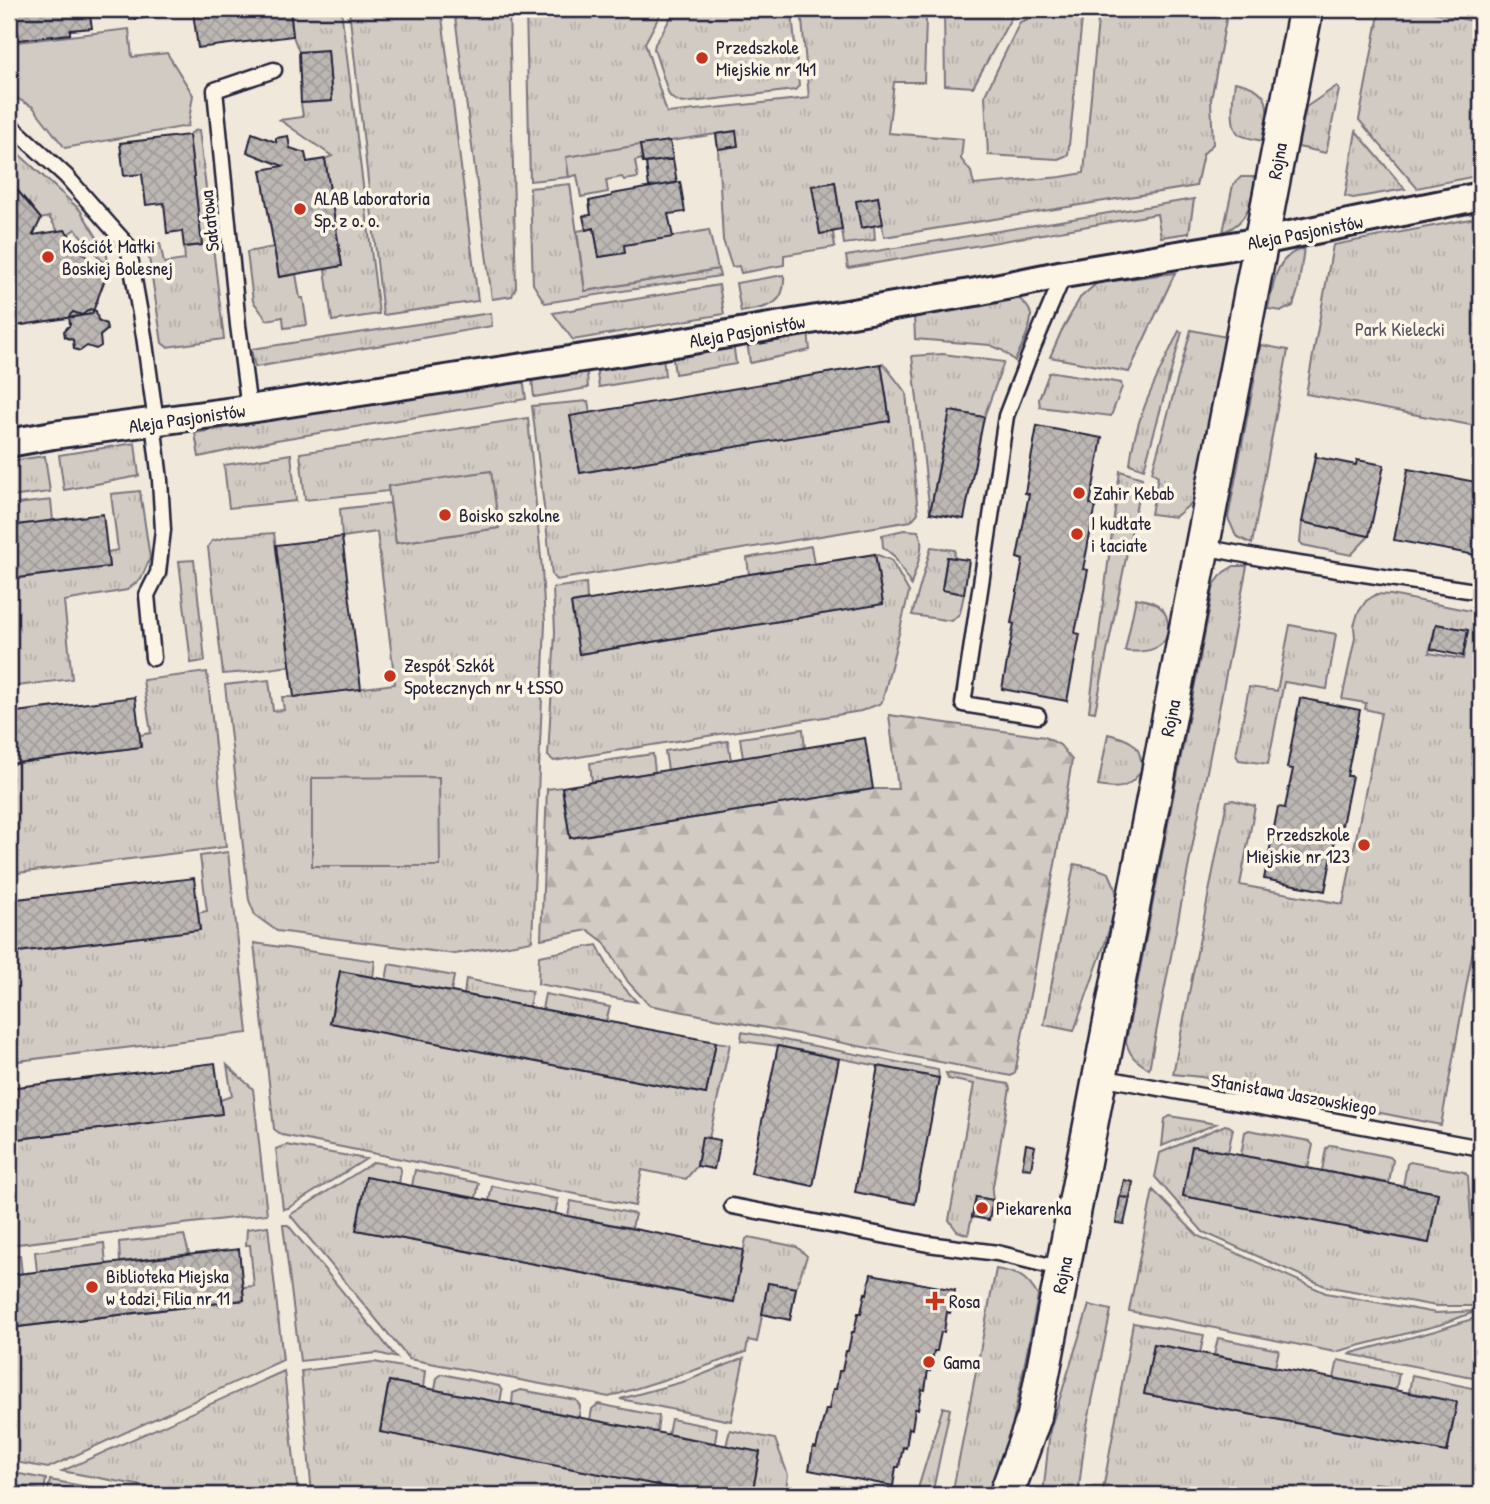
<svg xmlns="http://www.w3.org/2000/svg" width="1490" height="1504" font-family="'Patrick Hand',sans-serif">
<style>
.grass{fill:url(#grass-tufts);stroke:#7a767f;stroke-width:2;fill-rule:evenodd}
.forest{fill:url(#forest-firs);stroke:#7a767f;stroke-width:2}
.garden{fill:#d1cbc3;stroke:#7a767f;stroke-width:2}
.building{fill:url(#building-cross-hatch);stroke:#22223b;stroke-width:2}
.lines{fill:none;stroke-linecap:round;stroke-linejoin:round}
.service-casing{stroke:#22223b;stroke-width:19}
.minor-casing{stroke:#22223b;stroke-width:32}
.tertiary-casing{stroke:#22223b;stroke-width:38}
.service{stroke:#fcf5e5;stroke-width:14}
.minor{stroke:#fcf5e5;stroke-width:26}
.tertiary{stroke:#fcf5e5;stroke-width:33}
.poi-dot{fill:#c8321e;stroke:#fcf5e5;stroke-width:2.5}
.labels{text-anchor:middle;dominant-baseline:central;stroke-width:7;stroke-linejoin:round;paint-order:stroke}
.poi-label{font-size:19px;fill:#22223b;stroke:#fcf5e5;text-anchor:start}
.street-label{font-size:19px;fill:#22223b;stroke:#fcf5e5}
.park-label{font-size:19px;fill:#575564;stroke:#fcf5e5}
</style>
<defs>
<pattern id="grass-tufts" width="24" height="20" patternUnits="userSpaceOnUse" patternTransform="scale(1.75)"><rect width="24" height="20" fill="#d1cbc3"/><path d="M3 7l-1-3M5 7V3M7 7l1-3M15 17l-1-3M17 17v-4M19 17l1-3" fill="none" stroke="#b3aea8"/></pattern>
<pattern id="forest-firs" width="22" height="20" patternUnits="userSpaceOnUse" patternTransform="scale(1.75)"><rect width="22" height="20" fill="#d1cbc3"/><path d="M5 1l3.5 6h-7zM16 11l3.5 6h-7z" fill="#b3aea8"/></pattern>
<pattern id="building-cross-hatch" width="8" height="8" patternUnits="userSpaceOnUse" patternTransform="scale(1.75)"><rect width="8" height="8" fill="#bcb7b3"/><path d="M0 0l8 8M0 8l8-8" fill="none" stroke="#a19d9b"/></pattern>
</defs>
<rect width="100%" height="100%" fill="#efe8db"/>
<filter id="ink" filterUnits="userSpaceOnUse"><feTurbulence type="fractalNoise" baseFrequency=".0143" numOctaves="2"/><feDisplacementMap in="SourceGraphic" scale="14" xChannelSelector="R" yChannelSelector="G"/><feConvolveMatrix kernelMatrix="1 2 1 2 8 2 1 2 1" color-interpolation-filters="sRGB"/></filter>
<g filter="url(#ink)">
<!-- grass -->
<path class="grass" d="M290,9H341L379,314L332,321L325,269L342,266L325,159L332,156L280,120L303,117L301,103L332,101L328,50L299,52L293,36Z
M349,9H441L478,301L383,315Z
M454,9H509L516,287L512,296L492,299Z
M526,9H663L645,43L667,113L809,98L801,9H911V18L926,19L924,82H894L888,133L963,139L961,159L971,172L974,185L1061,177L1084,173L1099,9H1228L1211,100L1213,144L1203,154L1196,186L884,237L878,197L861,228L874,226L875,240L844,244L835,182L813,186L820,233L833,232L835,247L784,255V265L741,273L739,266L732,267L723,240L718,149L737,146L736,131L567,157L569,177L530,181Z
M676,9H752L792,13L799,86L795,90L682,103L673,99L669,95L654,49L655,44Z
M944,9H1016L973,87L945,85Z
M1045,9H1083L1068,155L1058,159L988,155L985,95L1020,22L1036,16Z
M1380,9H1433V12L1481,23V175L1417,188L1359,120Z
M1235,82C1275,90 1269,108 1262,141C1256,139 1244,138 1239,134C1229,127 1233,93 1235,82Z
M1337,86L1339,90L1326,153L1298,147L1306,107Z
M199,130L224,339L167,347L162,343L147,244L160,243L164,263L185,260L184,247L202,245L189,135L194,131Z
M1356,131L1405,189L1353,198L1345,196Z
M9,145L80,210L106,252L108,261L103,262L75,229L68,234L65,230L58,231L49,217L41,219L9,180Z
M1241,177H1255C1252,200 1249,223 1223,232L1233,185Z
M570,184L585,291L718,269L720,276L545,303L533,284L530,188Z
M1194,199L1189,233L1161,237L1157,214L848,268L846,256Z
M1481,217V427L1306,394L1333,245Z
M274,247L279,277L296,274L300,298H303L307,325L284,328L283,317L267,320L253,301L247,252Z
M1304,248L1298,290L1293,306L1282,311L1268,309C1273,283 1275,256 1304,248Z
M1175,273L1129,372L1050,357L1061,332L1080,298L1097,283Z
M784,275C786,307 766,307 741,312L736,283Z
M719,285L724,314L573,340L553,313Z
M1016,296C1022,301 1030,307 1031,315C1032,327 1020,349 1015,361L1002,350L990,345L915,339L914,314Z
M491,313L492,326L255,367L251,349Z
M1191,330L1226,337L1195,500L1175,517L1151,514L1158,476L1152,472Z
M808,331L810,350L750,363L747,341Z
M1179,331L1182,332L1144,469L1130,464C1135,416 1159,374 1179,331Z
M733,342L736,364L675,374L672,353Z
M1261,345L1288,350L1252,544L1236,536L1228,518Z
M943,354L1004,362L984,417L950,411L930,513L912,356Z
M663,355L665,376L599,387L596,367Z
M574,363L587,373L588,388L534,397L531,369Z
M883,363L906,393L918,513L911,521L556,580L552,575L532,406L588,401L590,413L890,421L881,364Z
M1054,372L1121,383L1122,387L1111,416L1040,407L1039,399L1049,373Z
M523,378L526,399L276,440L199,457L195,433Z
M528,418L542,569L545,623L532,941L455,954L277,931L255,915L249,900L225,685L269,680L273,711L284,710L282,697H294L395,684L377,532L342,537L340,509L390,503L396,543L499,528L388,487L389,491L305,500L300,453Z
M135,443L139,476L64,490L59,455Z
M291,454L296,501L229,508L224,465Z
M45,456L50,492L9,497V461Z
M1120,471L1142,478L1095,712L1089,711Z
M140,491L150,558L141,579L127,590L64,601L72,679L9,687V579L109,567L107,552L118,550L111,494Z
M51,500L53,521L9,526V505Z
M1302,522L1369,536L1351,555L1303,545L1300,542Z
M904,530L918,531C927,547 915,569 911,585L894,556L883,547L882,535Z
M274,533L290,666L248,672L223,674L208,547L212,541L232,536Z
M811,546L814,564L749,574L747,558Z
M931,547L955,550L954,558L947,557L942,589L964,594L960,613L952,621L912,615Z
M875,554L891,560L909,592L883,699L879,704L861,711L554,761L548,756L555,632L553,588L586,583L587,600L571,603L580,654L883,604Z
M194,560L205,661L191,663L179,561Z
M1234,566H1247L1149,1069C1135,1060 1131,1058 1126,1042L1214,585L1224,572Z
M1377,594L1391,595L1481,613V659L1477,662L1481,663V906L1441,1125L1201,1077L1173,1074L1227,801L1233,800L1255,806L1240,885L1343,904L1381,713L1365,709L1366,703L1342,699L1355,638L1354,626L1358,613L1366,601ZM1436,624L1468,630L1463,659L1429,653Z
M1136,598C1144,600 1155,601 1161,608C1167,613 1168,621 1168,628C1168,651 1143,653 1125,651Z
M1290,625L1336,634L1327,689L1284,682L1268,764L1239,760L1236,755L1249,687L1277,691Z
M207,672L226,847L9,874V764L141,747L140,735L151,733L143,680Z
M803,729L805,748L743,758L740,738Z
M1108,734C1132,740 1141,743 1142,770C1128,789 1120,790 1098,786Z
M728,741L731,760L668,770L665,751Z
M653,754L655,772L592,782L590,763Z
M228,852L248,1033L9,1062V953L200,930L198,913L207,911L200,856Z
M1074,864L1095,868L1109,873L1115,887L1117,898L1115,910L1105,943L1074,1031L1044,1025Z
M254,943L375,961L373,977L340,971L330,1023L706,1094L716,1042L730,1044L709,1138L702,1137L697,1166L686,1179L642,1170L635,1206L282,1135L274,1129Z
M597,945L612,974L637,1002L538,984L539,956Z
M389,964L454,976L451,992L386,980Z
M466,979L532,992L529,1007L464,995Z
M545,994L610,1007L606,1021L542,1009Z
M742,1032L938,1070L939,1078L778,1046L741,1041Z
M227,1065L253,1089L267,1214L9,1245V1140L221,1114L220,1100L232,1096Z
M946,1073L1008,1084L1010,1088L992,1192L993,1200L976,1197L968,1235L957,1231L949,1220L974,1084L948,1079Z
M1170,1116L1216,1124L1162,1146L1165,1119Z
M1225,1125L1229,1126L1233,1129L1228,1152L1192,1146L1183,1196L1428,1243L1438,1193L1403,1186L1407,1164L1410,1162L1464,1172L1468,1176L1477,1306H1436L1325,1286L1203,1232L1155,1177L1160,1153Z
M1249,1130L1309,1141L1313,1145L1308,1168L1241,1155L1245,1132Z
M286,1145L366,1159L288,1208L283,1209L276,1149Z
M1331,1145L1390,1157L1393,1160L1389,1183L1322,1171L1326,1148Z
M374,1162L400,1167L401,1170L399,1184L357,1230L733,1302L746,1239L749,1237L797,1247L807,1256L796,1288L768,1283L757,1342L748,1340L746,1352L695,1370L609,1397L409,1359L290,1215Z
M415,1170L479,1183L476,1198L412,1186Z
M492,1186L558,1199L555,1214L489,1201Z
M1153,1190L1198,1236L1326,1293L1436,1313L1477,1311L1439,1325L1335,1352L1129,1311Z
M571,1201L635,1214L632,1228L568,1216Z
M283,1225H288L397,1358L378,1353L300,1361Z
M268,1226L283,1360L48,1468L9,1461V1328L244,1300L243,1287L254,1286L250,1245H246L247,1229Z
M184,1235L189,1254L120,1262L119,1242Z
M104,1243L106,1264L37,1272L35,1252Z
M20,1255L22,1274L9,1275V1256Z
M996,1269C1018,1273 1026,1275 1038,1296L1009,1443L994,1495H952Z
M1089,1305L1111,1310L1086,1430L1078,1495H1043L1050,1430Z
M1478,1317L1481,1376L1478,1378L1348,1354L1435,1331Z
M1133,1323L1204,1335L1200,1353L1154,1344L1144,1394L1447,1452L1457,1402L1409,1392L1412,1375L1481,1390V1493L1419,1488L1374,1483L1372,1495H1102Z
M1218,1338L1279,1350L1275,1367L1214,1355Z
M744,1358L731,1421L620,1399L686,1381Z
M1338,1360L1399,1373L1396,1390L1334,1378Z
M374,1362L425,1371L423,1388L389,1381L380,1432L710,1495H312L301,1371Z
M284,1371L298,1495H191L62,1471Z
M442,1374L499,1386L502,1391L500,1403L435,1390L437,1378Z
M521,1390L576,1400L580,1406L579,1417L512,1404L513,1393Z
M598,1404L659,1416L657,1432L590,1420L592,1409Z
M943,1407L950,1409L932,1495H916Z
M671,1419L717,1428L715,1443L668,1434Z
M730,1430L775,1439L788,1475L785,1495H752L760,1452L726,1446Z
M9,1472L46,1479L44,1491L9,1484Z
M50,1480L131,1495H69L48,1491Z"/>
<!-- forest -->
<path class="forest" d="M889,715L1045,737L1060,745L1072,760L1056,859L1015,1073L1011,1076L649,1005L628,982L604,942L588,930L541,939L547,789L562,787L570,838L873,789H898Z"/>
<!-- garden -->
<path class="garden" d="M129,29L132,57L167,53L193,95L188,126L65,148L33,107L9,94V40L17,42Z
M640,145L642,159L635,161L638,178L624,180L622,177L606,180L608,192L581,197L577,175L569,177L566,157Z
M594,228L599,257L624,253V245L709,230L718,269L585,291L577,231Z
M491,471L499,528L396,543L388,486Z
M439,777L440,866H312V778Z"/>
<!-- building -->
<path class="building" d="M9,9H89L92,28L70,30V34L19,40L17,28L9,29Z
M128,9H290L293,36L198,48L193,12L130,20Z
M328,50L332,101L301,103L299,52Z
M736,131L738,146L718,149L716,134Z
M252,133L276,142V138L288,136L290,148L305,153L307,162L325,159L342,266L279,277L261,170L283,166L247,152Z
M189,135L202,245L184,247L182,231L167,233L164,203L146,205L142,174L124,176L120,143Z
M670,141L673,159L643,163L640,145Z
M673,159L677,183L649,187L646,163Z
M9,180L41,219L33,235L65,230L105,279L92,314L9,327Z
M680,182L685,212L668,214L673,237L624,245L625,253L599,257L594,228L586,230L583,216L591,215L589,201L612,196V194Z
M835,182L842,230L820,234L812,186Z
M878,197L883,224L861,228L856,201Z
M90,309L96,311L98,320L106,324L107,330L100,336L101,346L96,349L87,346L80,351L74,349L73,340L65,337L64,331L70,325L69,316L73,312L82,315Z
M881,364L890,421L580,473L570,416Z
M950,411L984,417L964,519L930,513Z
M1037,426L1102,438L1090,504L1096,505L1083,569L1088,570L1075,633L1080,634L1067,701L1002,689L1014,624L1011,623L1023,560L1017,558L1029,494L1025,493Z
M1316,452V457L1356,465L1357,460L1384,465L1369,536L1302,522Z
M1408,469L1481,483V556L1394,540Z
M103,514L109,567L9,579V526Z
M342,537L361,689L294,697L276,545Z
M875,554L883,604L579,654L571,603Z
M947,557L969,560L964,594L942,590Z
M1436,624L1468,630L1463,656L1431,649Z
M135,697L141,747L9,764V713Z
M1300,698L1360,710L1347,776H1352L1342,825L1338,824L1325,891L1264,879L1278,807L1285,808L1289,788L1293,769L1287,768Z
M865,738L873,789L570,838L562,787Z
M194,878L200,930L9,953V900Z
M340,971L716,1042L706,1094L330,1023Z
M778,1046L839,1059L813,1186L751,1173Z
M215,1063L222,1114L9,1140V1088Z
M878,1066L939,1078L915,1204L855,1192Z
M702,1137L720,1140L714,1169L697,1166Z
M1026,1144L1035,1146L1031,1169L1022,1168Z
M1192,1146L1438,1193L1429,1243L1183,1196Z
M366,1177L743,1250L734,1302L356,1230Z
M1124,1180L1133,1182L1130,1198L1120,1197Z
M976,1197L993,1200L989,1220L972,1217Z
M1120,1197L1130,1198L1124,1224L1116,1223Z
M239,1249L244,1300L9,1328V1275Z
M871,1274L955,1290L950,1313L947,1312L944,1332H941L937,1351H934L930,1371L928,1370L925,1390L922,1389L918,1409H915L912,1429L909,1428L906,1448L903,1447L899,1467H896L893,1486L809,1470L813,1447L816,1448L826,1409H829L833,1389H836L839,1371H842L846,1351H848L852,1332H854L858,1313H861L865,1293L867,1294Z
M768,1283L796,1288L790,1320L762,1314Z
M1154,1344L1457,1402L1447,1452L1144,1394Z
M389,1381L760,1452L752,1495H710L380,1432Z"/>
<g class="lines">
<!-- service casing -->
<g class="service-casing">
<path id="service" d="M9,124L66,176L128,246L144,336L156,422
M249,409L238,325L215,90L274,70
M153,422L160,480L163,530L158,573L147,595L153,658
M1203,547L1266,559L1481,592
M1038,716L963,704L1006,416L1028,359L1064,274
M1100,1077L1481,1148
M732,1206L928,1244L997,1253L1063,1269"/>
</g>
<!-- minor casing -->
<g class="minor-casing">
<path id="minor" d="M9,443L53,435L249,409L622,352L976,292L1064,274L1261,241L1481,196"/>
</g>
<!-- tertiary casing -->
<g class="tertiary-casing">
<path id="tertiary" d="M1006,1495L1034,1418L1306,9"/>
</g>
<!-- service -->
<use href="#service" class="service"/>
<!-- minor -->
<use href="#minor" class="minor"/>
<!-- tertiary -->
<use href="#tertiary" class="tertiary"/>
</g>
</g>
<!-- markers -->
<g class="poi-dot">
<circle cx="702" cy="58" r="7"/>
<circle cx="300" cy="209" r="7"/>
<circle cx="48" cy="257" r="7"/>
<circle cx="1079" cy="493" r="7"/>
<circle cx="445" cy="515" r="7"/>
<circle cx="1077" cy="534" r="7"/>
<circle cx="390" cy="676" r="7"/>
<circle cx="1364" cy="845" r="7"/>
<circle cx="982" cy="1208" r="7"/>
<circle cx="92" cy="1287" r="7"/>
<path d="M931.5 1290.5h7v7h7v7h-7v7h-7v-7h-7v-7h7z"/>
<circle cx="929" cy="1362" r="7"/>
</g>
<g class="labels">
<!-- poi labels -->
<g class="poi-label">
<text x="716" y="47">Przedszkole<tspan x="716" dy="22">Miejskie nr 141</tspan></text>
<text x="314" y="198">ALAB laboratoria<tspan x="314" dy="22">Sp. z o. o.</tspan></text>
<text x="62" y="246">Kościół Matki<tspan x="62" dy="22">Boskiej Bolesnej</tspan></text>
<text x="1093" y="493">Zahir Kebab</text>
<text x="459" y="515">Boisko szkolne</text>
<text x="1091" y="523">I kudłate<tspan x="1091" dy="22">i łaciate</tspan></text>
<text x="404" y="665">Zespół Szkół<tspan x="404" dy="22">Społecznych nr 4 ŁSSO</tspan></text>
<text x="1350" y="834" text-anchor="end">Przedszkole<tspan x="1350" dy="22">Miejskie nr 123</tspan></text>
<text x="996" y="1208">Piekarenka</text>
<text x="106" y="1276">Biblioteka Miejska<tspan x="106" dy="22">w Łodzi, Filia nr 11</tspan></text>
<text x="949" y="1301">Rosa</text>
<text x="943" y="1362">Gama</text>
</g>
<!-- street labels -->
<g class="street-label">
<text transform="translate(1277 161) rotate(-80)">Rojna</text>
<text transform="translate(209 221) rotate(-96)">Sałatowa</text>
<text transform="translate(1305 232) rotate(-11)">Aleja Pasjonistów</text>
<text transform="translate(747 331) rotate(-10)">Aleja Pasjonistów</text>
<text transform="translate(187 418) rotate(-8)">Aleja Pasjonistów</text>
<text transform="translate(1170 718) rotate(-79)">Rojna</text>
<text transform="translate(1294 1094) rotate(10)">Stanisława Jaszowskiego</text>
<text transform="translate(1062 1275) rotate(-79)">Rojna</text>
</g>
<!-- park labels -->
<g class="park-label">
<text x="1400" y="329">Park Kielecki</text>
</g>
</g>
<!-- margin -->
<rect width="1490" height="1504" fill="none" stroke="#fcf5e5" stroke-width="35"/>
<rect x="18" y="18" width="1455" height="1469" fill="none" stroke="#22223b" stroke-width="2.5" filter="url(#ink)"/>
</svg>
